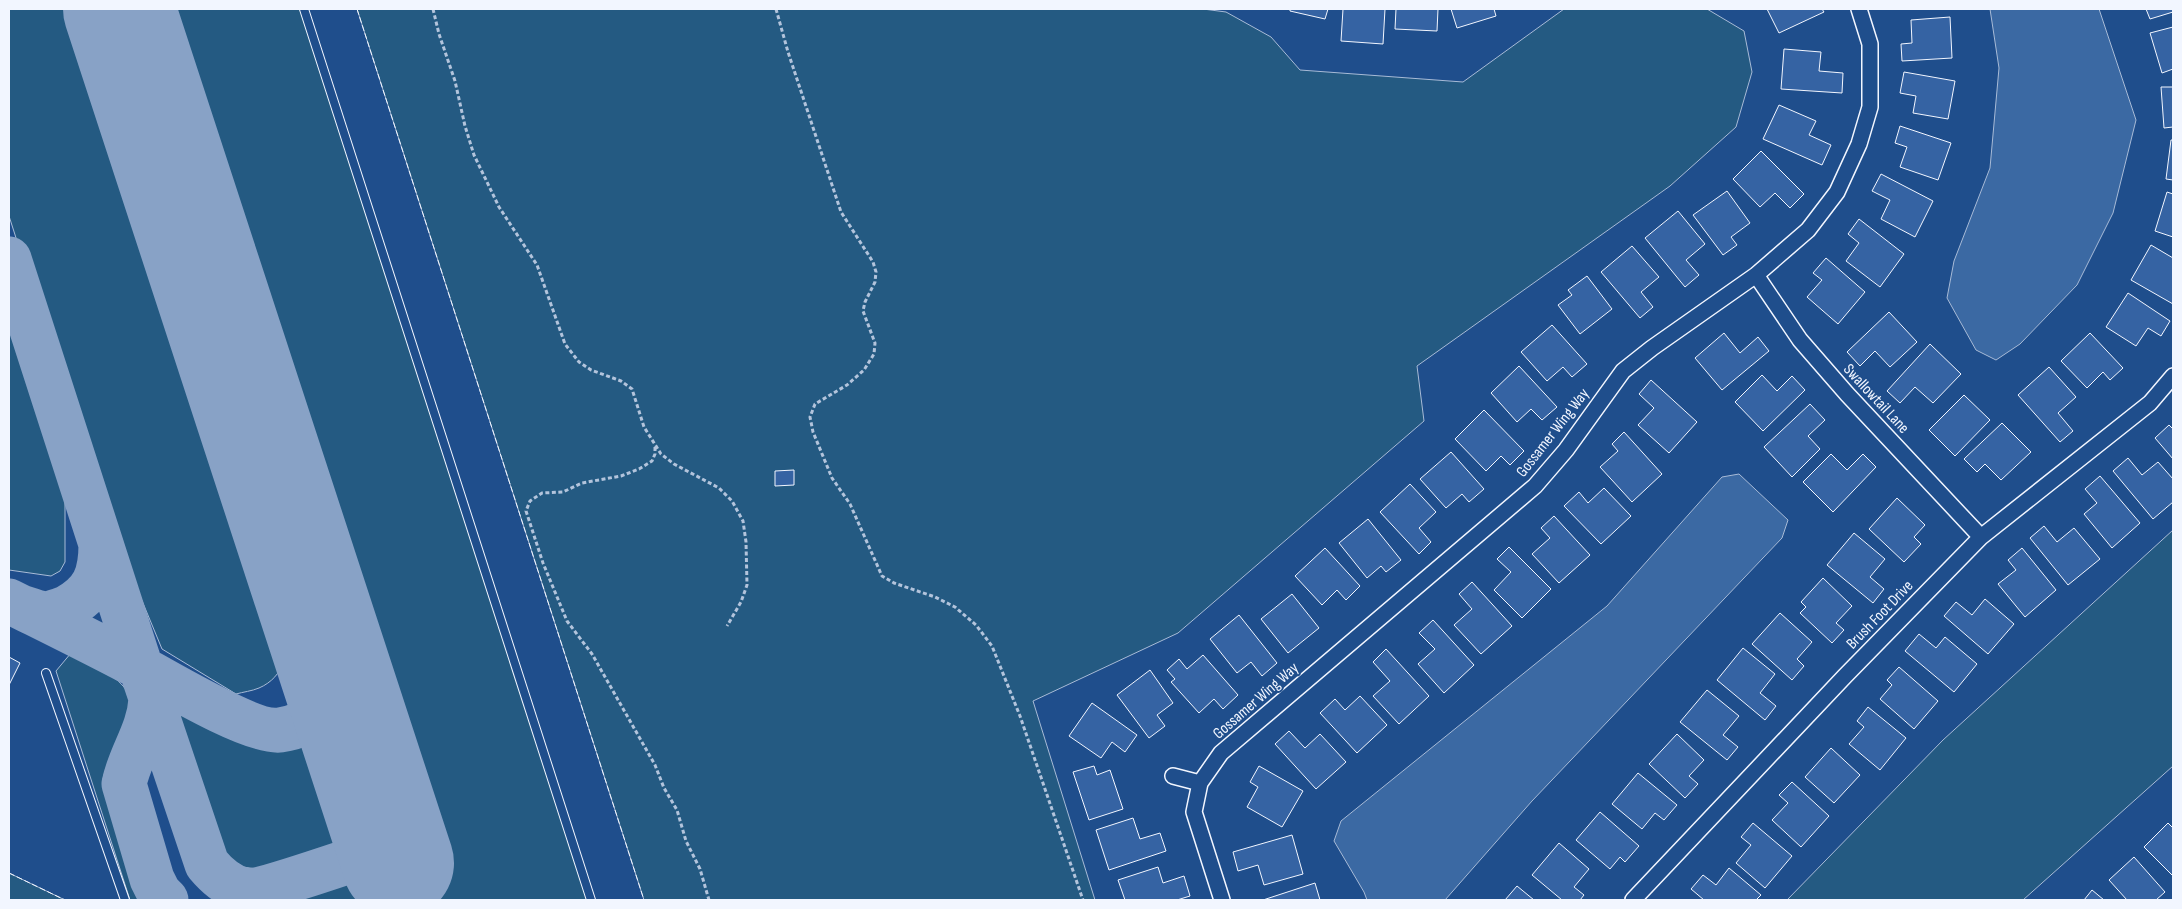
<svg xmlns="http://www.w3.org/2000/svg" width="2182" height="909" font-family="'Sofia Sans Condensed',sans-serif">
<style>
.green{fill:#245a82;stroke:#a8bbd7}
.water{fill:#3b69a3;stroke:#a8bbd7}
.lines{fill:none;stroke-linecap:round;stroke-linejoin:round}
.taxiway{stroke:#88a2c6;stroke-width:45}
.runway{stroke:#88a2c6;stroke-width:112}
.building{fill:#3563a3;stroke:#f2f6ff}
.lane-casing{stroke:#f2f6ff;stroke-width:10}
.street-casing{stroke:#f2f6ff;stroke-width:18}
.path{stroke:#b3c4dc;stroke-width:3;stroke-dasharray:4 2.5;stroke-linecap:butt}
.lane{stroke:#1f4e8c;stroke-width:8}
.street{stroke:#1f4e8c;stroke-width:15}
.fence{stroke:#f2f6ff;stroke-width:1;stroke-dasharray:6 2.5;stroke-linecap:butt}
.labels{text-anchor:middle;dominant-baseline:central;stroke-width:4;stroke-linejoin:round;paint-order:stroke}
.street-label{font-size:16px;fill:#f2f6ff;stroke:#1f4e8c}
</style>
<rect width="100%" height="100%" fill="#1f4e8c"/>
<!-- green -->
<path class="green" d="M9,9H91L290,624C290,649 285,677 259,688C252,691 243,692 236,694L162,649L99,497L9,216Z
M149,9H301L587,900H283L369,873L372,881L425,863Z
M357,9H1203L1226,12L1271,37L1300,70L1463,82L1564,9H1707L1744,31L1752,72L1736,127L1670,186L1417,366L1424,421L1178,633L1033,701L1095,900H644Z
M9,323L65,497V562L60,571L51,576L9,570Z
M2173,530V766L2023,900H1787L1943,740Z
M71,653C108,674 150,686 123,737C116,750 106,764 103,779L141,900H130L56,671Z
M177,707C207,723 257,757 292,747C304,744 314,737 323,730L353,827L348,836L336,847L258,869L241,867L224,857L211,831L174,713V709Z
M9,873L65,900H9Z"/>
<!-- water -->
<path class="water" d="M1990,9H2099L2136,120L2113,213L2077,285L2020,344L1996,360L1976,350L1947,298L1954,261L1990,168L1999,68Z
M1739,474L1788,520L1782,538L1532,801L1445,900H1367L1364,892L1334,841L1341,821L1607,606L1722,477Z"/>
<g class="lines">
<!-- taxiway -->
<path class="taxiway" d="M9,259L141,668L207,864C217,876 229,887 245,890C259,893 345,862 365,856C380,847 383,837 384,820
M9,601C53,623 98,645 141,668C168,683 254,734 280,730C316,725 327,703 336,672
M21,607C27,609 33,611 40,613C48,615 58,611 66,608C94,593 101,575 101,544
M151,699C149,732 130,754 124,784L152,879L159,893L166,900"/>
<!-- runway -->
<path class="runway" d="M119,9L398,863"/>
</g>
<!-- building -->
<path class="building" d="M1290,9H1328L1325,19L1290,11Z
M1343,9H1385L1383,44L1341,41Z
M1396,9H1438L1437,31L1395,29Z
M1451,9H1494L1496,16L1457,28Z
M1767,9H1822L1824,12L1779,33Z
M2146,9H2173V12L2150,19Z
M1950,17L1952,58L1902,61L1901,44L1912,43L1911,20Z
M2173,27V69L2162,73L2150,33Z
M1784,49L1821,52L1819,71L1843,73L1842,93L1781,89Z
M1904,72L1955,81L1948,119L1913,113L1916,96L1900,93Z
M2161,87H2173V127L2164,128Z
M1779,105L1816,121L1809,135L1831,145L1822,165L1763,139Z
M1900,126L1951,143L1938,180L1900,167L1907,147L1895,143Z
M2171,140H2173V180L2166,179Z
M1761,151L1804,194L1790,208L1775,193L1760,207L1733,179Z
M1881,174L1933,201L1915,237L1881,219L1890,200L1872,191Z
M1727,191L1750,223L1731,237L1737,245L1723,255L1693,215Z
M2167,192L2173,194V237L2155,231Z
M1678,211L1705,244L1686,260L1699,275L1685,287L1645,238Z
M1859,219L1904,254L1880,287L1846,261L1859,243L1848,234Z
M2151,245L2173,258V304L2131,280Z
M1632,246L1659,277L1641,292L1653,307L1640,318L1601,272Z
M1826,258L1865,292L1838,324L1807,297L1822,280L1813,273Z
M1587,276L1612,309L1580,334L1558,305L1572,295L1568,290Z
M2128,293L2170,321L2161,336L2148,328L2136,346L2106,327Z
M1889,312L1917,342L1890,367L1875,351L1860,366L1847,352Z
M1552,325L1587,364L1572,377L1563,367L1547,381L1521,352Z
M1724,333L1740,353L1758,337L1769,351L1722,390L1695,358Z
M2090,333L2123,368L2110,380L2103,372L2087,388L2061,361Z
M1930,344L1961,374L1933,403L1915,387L1900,403L1887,391Z
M1519,366L1557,407L1542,420L1531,409L1517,422L1491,393Z
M2049,367L2076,397L2058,413L2073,431L2060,442L2018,395Z
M1762,375L1777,391L1792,376L1805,390L1763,431L1735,402Z
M1651,380L1697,422L1669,453L1638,425L1654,408L1639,394Z
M1964,395L1990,420L1955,456L1929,430Z
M1810,404L1825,420L1808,436L1820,449L1792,477L1764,447Z
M1484,410L1524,451L1510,465L1501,456L1486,471L1455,439Z
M2002,423L2031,452L2001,480L1985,464L1977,472L1964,459Z
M2169,425L2173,429V459L2155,438Z
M1624,432L1662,474L1632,502L1600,467L1618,451L1612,444Z
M1451,452L1484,489L1469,502L1462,494L1446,508L1420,479Z
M1831,454L1847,470L1863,454L1876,467L1833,512L1803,482Z
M2128,458L2142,475L2158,462L2173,479V502L2153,519L2113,471Z
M794,470V485L775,486V471Z
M2100,476L2140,523L2112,548L2084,514L2097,503L2085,489Z
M1410,484L1436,512L1419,528L1431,542L1419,554L1380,512Z
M1604,488L1631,516L1601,544L1564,506L1579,492L1588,503Z
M1897,498L1925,525L1914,537L1921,544L1904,562L1869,529Z
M1554,516L1590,555L1559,583L1532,554L1550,538L1541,528Z
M1368,519L1401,560L1386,572L1381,566L1367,578L1339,543Z
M2044,526L2057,542L2074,528L2100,559L2068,585L2030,538Z
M1854,533L1885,559L1870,577L1884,589L1873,603L1827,565Z
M1509,547L1551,589L1522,618L1494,590L1511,572L1497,559Z
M1325,548L1360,586L1346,600L1337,590L1322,605L1295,576Z
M2022,548L2056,590L2025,617L1998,584L2016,570L2008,560Z
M1823,578L1852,606L1836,623L1844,630L1832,643L1800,613L1806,607L1801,602Z
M1472,582L1512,626L1481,654L1454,625L1472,609L1459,594Z
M1292,594L1319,628L1288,653L1261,619Z
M1985,599L2014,624L1988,654L1944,616L1956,602L1972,615Z
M1780,613L1812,642L1797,659L1804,666L1792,680L1752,644Z
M1239,615L1277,663L1262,676L1251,662L1237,673L1210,639Z
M1433,620L1474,665L1444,693L1418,664L1435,649L1419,633Z
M1919,634L1936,648L1945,637L1977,664L1954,692L1905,651Z
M1743,648L1775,674L1760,693L1776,706L1765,720L1717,680Z
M1386,649L1429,696L1399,724L1373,696L1390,681L1373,662Z
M1203,655L1238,695L1223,709L1214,699L1199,713L1171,682L1175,679L1167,670L1179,659L1187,669Z
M9,657L20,663L9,685Z
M1899,667L1938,701L1914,729L1880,699L1892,685L1887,680Z
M1150,670L1173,703L1157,715L1165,726L1149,738L1117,695Z
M1707,690L1739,716L1723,735L1738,747L1727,760L1680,722Z
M1360,696L1387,725L1357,753L1320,713L1335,699L1345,710Z
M1092,703L1137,735L1125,752L1112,742L1101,758L1069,736Z
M1868,707L1906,738L1880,770L1849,744L1864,727L1857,721Z
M1289,731L1305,748L1320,734L1346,762L1316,789L1275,744Z
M1677,734L1704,760L1689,776L1698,784L1685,798L1649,764Z
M1831,748L1860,775L1834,803L1805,777Z
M1094,766L1097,775L1110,770L1123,809L1089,820L1073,772Z
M1259,766L1303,791L1282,827L1247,807L1258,787L1250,782Z
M1638,773L1677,805L1664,820L1655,813L1642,829L1612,804Z
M1792,782L1829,816L1801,847L1772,820L1788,803L1779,795Z
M1600,812L1639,846L1625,862L1620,857L1610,869L1576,840Z
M1133,818L1140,839L1160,833L1166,851L1109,870L1096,830Z
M1753,823L1792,856L1765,888L1736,863L1751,845L1741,837Z
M2168,823L2173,828V876L2144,847Z
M1292,835L1303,874L1264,885L1258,865L1238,871L1233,852Z
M1559,843L1589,869L1574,887L1584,895L1580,900H1562L1532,875Z
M2134,857L2165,892L2156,900H2127L2109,880Z
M1158,867L1163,883L1184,876L1190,896L1177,900H1125L1118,880Z
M1729,868L1761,895L1756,900H1704L1691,889L1703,875L1716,885Z
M1315,883L1320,900H1263Z
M1517,886L1534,900H1505Z
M2092,890L2104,900H2084Z"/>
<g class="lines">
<!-- lane casing -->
<g class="lane-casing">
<path id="lane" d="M304,9L591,900
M46,673L125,900"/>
</g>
<!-- street casing -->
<g class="street-casing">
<path id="street" d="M1756,275L1800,340L1847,394L1981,537
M1173,776L1200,783
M1222,900L1194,812L1200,783L1221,753L1535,486L1566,450L1623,371L1652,348L1756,275L1808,230L1837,192L1859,144L1870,107V44L1859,9
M1633,900L1845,676L1981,537L2150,403L2173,376"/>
</g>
<!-- path -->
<path class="path" d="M433,9L439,34L455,81L465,126L474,155L499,207L537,265L565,344L579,362L591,370L621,381L632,389L644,427L661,454L674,464L719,488L732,501L743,521L746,542L747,585L741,602L727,626
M776,9L788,52L841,212L873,262L876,272L875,282L865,302L863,311L875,343L874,354L864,370L847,385L815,404L810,417L813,432L832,478L850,504L882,576L894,583L935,597L955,607L976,625L992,646L1020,716L1083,900
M655,447V454L652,461L639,469L621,476L582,483L563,492L542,493L530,501L526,511L543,563L567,621L592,654L655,765L664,788L677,810L686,841L700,869L709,900"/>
<!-- lane -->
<use href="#lane" class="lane"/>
<!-- street -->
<use href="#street" class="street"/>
<!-- fence -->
<path class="fence" d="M357,9L644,900
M9,873L65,900"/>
</g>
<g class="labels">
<!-- street labels -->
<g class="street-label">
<text transform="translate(1876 399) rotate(47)">Swallowtail Lane</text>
<text transform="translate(1553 433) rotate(-52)">Gossamer Wing Way</text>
<text transform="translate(1880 615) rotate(-46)">Brush Foot Drive</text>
<text transform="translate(1256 701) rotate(-41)">Gossamer Wing Way</text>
</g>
</g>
<!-- border -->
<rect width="2182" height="909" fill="none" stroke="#f2f6ff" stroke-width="20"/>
</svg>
